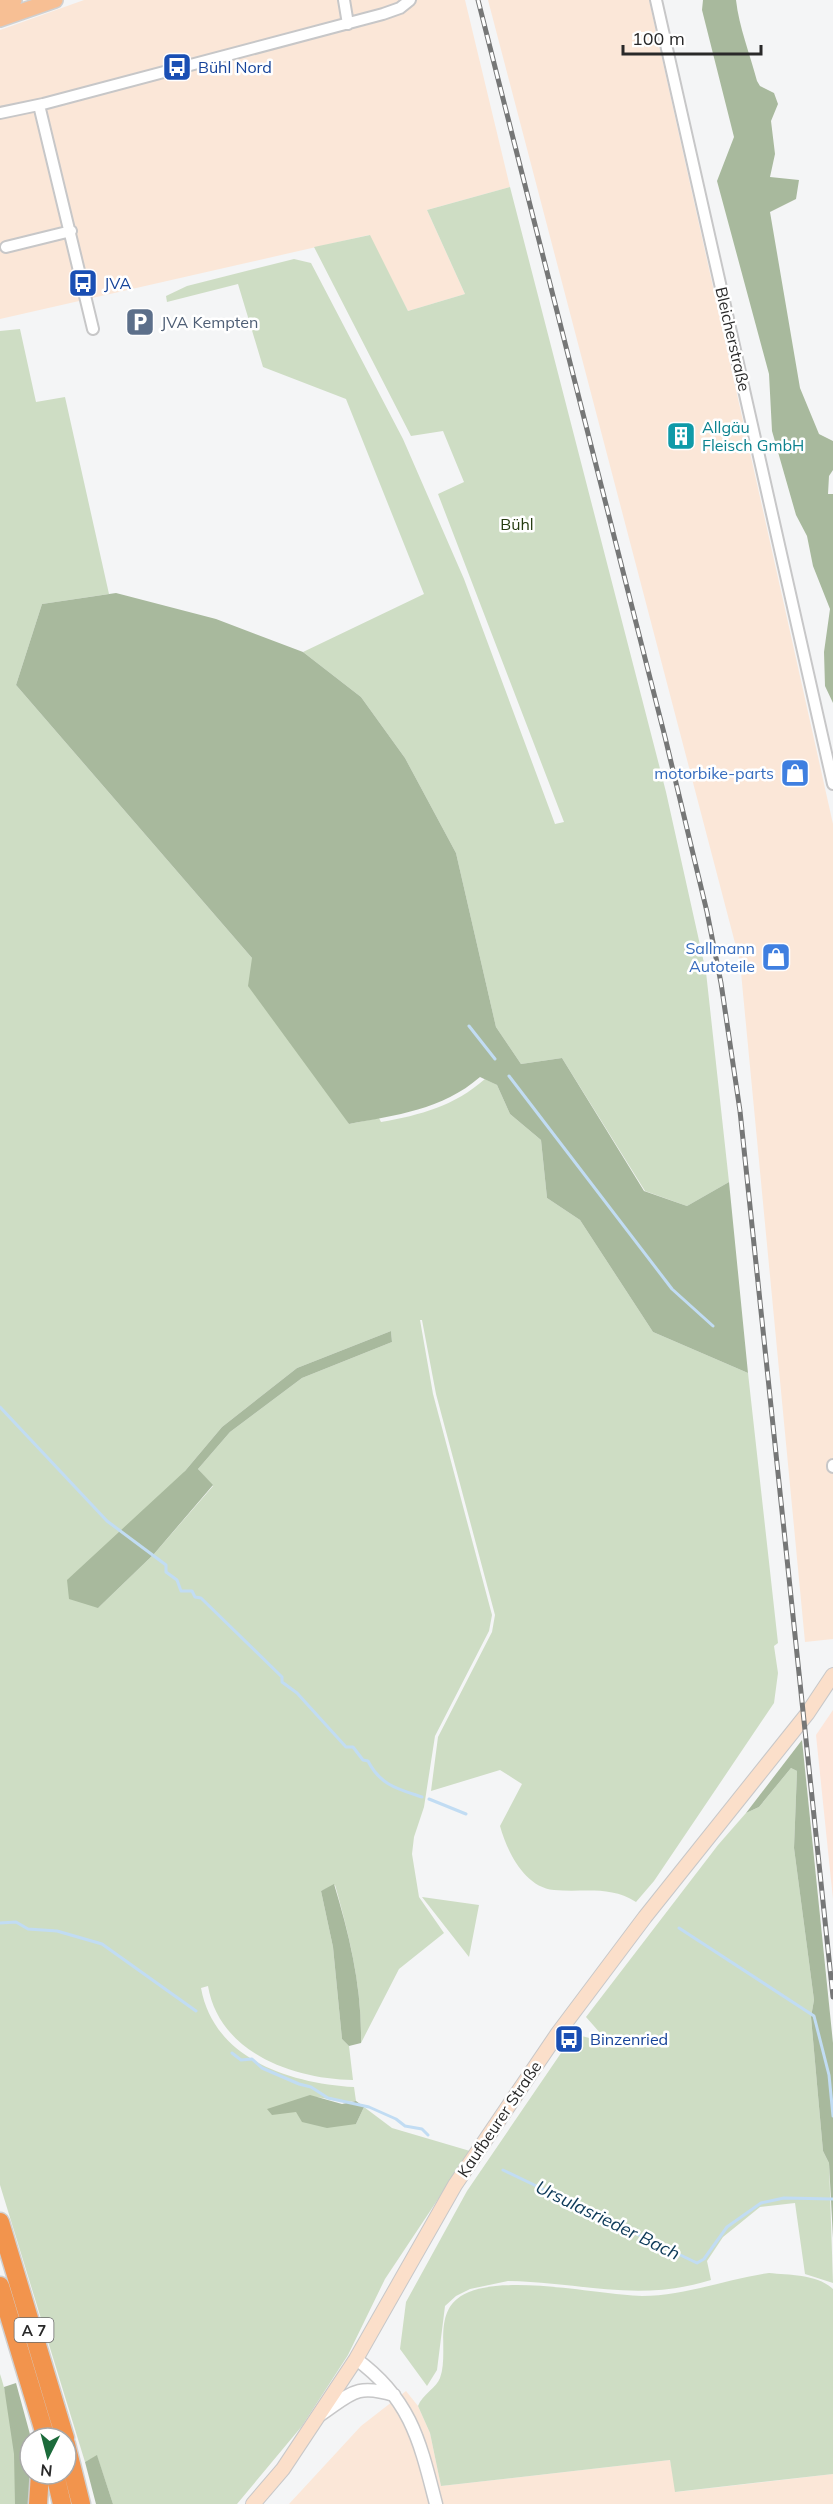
<svg xmlns="http://www.w3.org/2000/svg" width="833" height="2504" font-family="Mulish,sans-serif">
<style>
.commercial{fill:#fde6da}
.industrial{fill:#fbe7d8}
.green{fill:#ceddc4;fill-rule:evenodd}
.forest{fill:#a8b99d}
.lines{fill:none;stroke-linecap:round;stroke-linejoin:round}
.stream{stroke:#c1dcf3;stroke-width:3}
.minor-casing{stroke:#c7c7c8;stroke-width:14}
.tertiary-casing{stroke:#c7c7c8;stroke-width:15}
.secondary-casing{stroke:#c7c7c8;stroke-width:16}
.primary-casing{stroke:#d0d0d0;stroke-width:18}
.motorway-casing{stroke:#d0d0d0;stroke-width:21}
.minor{stroke:#fff;stroke-width:10}
.tertiary{stroke:#fff;stroke-width:12}
.secondary{stroke:#fbdfca;stroke-width:14}
.primary{stroke:#f7bf94;stroke-width:15}
.motorway{stroke:#f2944d;stroke-width:18}
.rail-casing{stroke:#767777;stroke-width:5}
.rail{stroke:#fff;stroke-width:3;stroke-dasharray:9;stroke-linecap:butt}
.labels{text-anchor:middle;dominant-baseline:central;stroke-width:5;stroke-linejoin:round;paint-order:stroke}
.shield{fill:#fff;stroke:#696969;stroke-width:1.5}
.shield-label{font-size:15px;font-weight:bold;fill:#292929}
.transit-label{font-size:16px;fill:#164399;stroke:#fff;text-anchor:start}
.service-label{font-size:16px;fill:#4e5e75;stroke:#fff;text-anchor:start}
.street-label{font-size:16px;fill:#292929;stroke:#fff}
.culture-label{font-size:16px;fill:#0d838f;stroke:#fff;text-anchor:start}
.park-label{font-size:16px;fill:#253b10;stroke:#fff}
.shop-label{font-size:16px;fill:#366cbe;stroke:#fff;text-anchor:end}
.water-label{font-size:18px;font-style:italic;fill:#0c3958;stroke:#fff}
</style>
<rect width="100%" height="100%" fill="#f4f5f6"/>
<!-- commercial -->
<path class="commercial" d="M833,1710V1899L816,1735Z"/>
<!-- industrial -->
<path class="industrial" d="M84,0H465L510,187L427,210L465,294L408,311L369,235L0,319V30Z
M488,0H649L833,824V1639L805,1642L740,962Z
M406,2391L418,2406L430,2433L441,2486L670,2460L676,2492L833,2474V2504H289L361,2426Z"/>
<!-- green -->
<path class="green" d="M510,187L666,792L706,972L729,1182L687,1206L645,1191L562,1058L521,1064L496,1027L456,853L405,758L361,697L303,652L424,594L346,399L263,367L238,284L167,302L166,296L187,286L294,259L311,263L403,439L464,579L555,824L564,822L438,494L464,482L443,431L411,436L314,247L370,235L408,311L465,294L427,210Z
M20,329L36,402L65,397L109,594L42,604L16,685L252,958L349,1124L379,1118L381,1122C421,1115 454,1106 485,1079L497,1085L510,1114L541,1140L547,1198L580,1220L653,1332L748,1373L778,1643L774,1646L778,1673L774,1703L654,1881L636,1902C609,1885 583,1893 554,1890C524,1887 507,1851 500,1826L522,1784L500,1770L431,1791L438,1737L492,1632L495,1615L436,1394L422,1320H420L433,1394L492,1615L489,1631L435,1736L424,1807L414,1837L412,1854L419,1897L444,1933L399,1969L361,2043C362,1988 350,1938 335,1885L321,1891L333,1947L342,2039L349,2046L353,2080C292,2079 219,2052 208,1986L201,1988C214,2059 289,2083 354,2087L356,2101C336,2105 319,2092 300,2099L296,2112L356,2124L364,2107L392,2128L470,2151L385,2279L348,2355L302,2426L237,2504H113L97,2456L85,2462L0,2185V331ZM391,1331L392,1342L302,1378L230,1432L198,1469L213,1486L154,1554L98,1608L185,1471L222,1427L297,1368Z
M791,1768L797,1771L794,1848L814,2000L811,2017L823,2151L829,2163L833,2283L805,2274L795,2203L760,2207L723,2237L707,2261L711,2280C637,2303 582,2282 508,2281L470,2289L456,2296L445,2306L437,2370L427,2386L400,2349L406,2302L467,2191L574,2034L597,2040L601,2034L586,2017L718,1845L746,1813L759,1807Z
M422,1897L479,1905L469,1957Z
M769,2273C789,2275 817,2274 833,2289V2474L675,2492L670,2460L441,2486L430,2433L418,2406C422,2395 437,2387 440,2378C449,2353 434,2318 457,2299C492,2270 597,2295 642,2296C684,2296 727,2279 769,2273Z
M0,2374C10,2402 20,2475 15,2504H0Z"/>
<!-- forest -->
<path class="forest" d="M703,0H736C739,27 750,54 757,81L760,86L774,93L778,104L771,121L775,154L770,177L799,180L796,199L770,212L800,388L819,434L833,441V470L829,476L828,494H833V703L825,686L824,652L830,609L813,566L807,536L796,515L772,431L769,374L717,181L734,137L702,10Z
M116,593L216,619L303,652L361,697L405,758L456,853L496,1027L521,1064L562,1058L644,1191L687,1206L729,1182L748,1373L653,1332L580,1220L547,1198L541,1140L510,1114L497,1085L480,1077C442,1110 396,1115 349,1124L248,986L252,958L16,685L42,604Z
M391,1331L392,1342L302,1378L230,1432L198,1469L213,1485L154,1554L98,1608L69,1599L67,1580L185,1471L222,1427L297,1368Z
M802,1740L833,2043V2238L829,2163L823,2151L811,2017L814,2000L794,1848L797,1771L791,1768L759,1807L746,1813Z
M334,1884C350,1937 362,1988 361,2043L349,2046L342,2039L333,1947L321,1891Z
M310,2095L342,2104L356,2101L364,2107L356,2124L327,2128L302,2122L296,2112L272,2115L267,2109Z
M16,2383L31,2438L30,2474H35L34,2504H15L14,2454L4,2387Z
M97,2455L113,2504H96L85,2462Z"/>
<g class="lines">
<!-- stream -->
<path class="stream" d="M469,1026L495,1059
M509,1076L672,1289L713,1326
M0,1407L107,1521L166,1565V1572L177,1580L181,1591H192L195,1597L201,1598L282,1677V1682L297,1693L346,1747H353L363,1760L368,1761C380,1785 398,1789 422,1797
M429,1799L466,1814
M0,1923L16,1922L28,1929L57,1931L102,1944L196,2011
M679,1928L814,2016L829,2075L833,2116
M232,2053L241,2060L252,2059L262,2068L299,2084L311,2087L328,2098L369,2107L396,2119L405,2126L422,2129L428,2135
M503,2170L697,2263L704,2259L727,2227L761,2203L784,2198L833,2199"/>
<!-- minor casing -->
<g class="minor-casing">
<path id="minor" d="M344,0L348,24
M656,0L833,784
M39,105L93,329
M0,113L43,104L383,14L400,8L410,0
M6,247L71,231
M833,1465V1467"/>
</g>
<!-- tertiary casing -->
<g class="tertiary-casing">
<path id="tertiary" d="M356,2359C411,2399 420,2442 436,2504
M320,2415C351,2394 356,2383 394,2395"/>
</g>
<!-- secondary casing -->
<g class="secondary-casing">
<path id="secondary" d="M253,2504L283,2469L356,2359L455,2185L558,2033L645,1917L807,1714L833,1675"/>
</g>
<!-- primary casing -->
<g class="primary-casing">
<path id="primary" d="M0,5L14,0
M0,19L55,0"/>
</g>
<!-- motorway casing -->
<g class="motorway-casing">
<path id="motorway" d="M0,2222L65,2438
M0,2286L46,2438
M66,2444L81,2504
M55,2474L62,2504
M38,2504L40,2474"/>
</g>
<!-- minor -->
<use href="#minor" class="minor"/>
<!-- tertiary -->
<use href="#tertiary" class="tertiary"/>
<!-- secondary -->
<use href="#secondary" class="secondary"/>
<!-- primary -->
<use href="#primary" class="primary"/>
<!-- motorway -->
<use href="#motorway" class="motorway"/>
<!-- rail casing -->
<g class="rail-casing">
<path id="rail" d="M478,0L665,737L707,912L721,983L740,1111L833,1997"/>
</g>
<!-- rail -->
<use href="#rail" class="rail"/>
</g>
<!-- icons -->
<defs>
<g id="bus-square" transform="scale(1.5)"><rect x="-9" y="-9" width="18" height="18" rx="4" fill="#1a4fb4" stroke="#fff"/><path d="M-5-6H5V4H4V6H2V4H-2V6H-4V4H-5ZM-3.5-4V0h7V-4ZM-3.5 1.2v1.5H-2V1.2ZM2 1.2v1.5H3.5V1.2Z" fill="#fff"/></g>
<g id="parking-square" transform="scale(1.5)"><rect x="-9" y="-9" width="18" height="18" rx="4" fill="#5c6f8a" stroke="#fff"/><path d="M-3.5-5.5H1a3.5 3.5 0 0 1 0 7H-1V5.5H-3.5ZM-1-3.4V-.6H.8a1.4 1.4 0 0 0 0-2.8Z" fill="#fff"/></g>
<g id="building-square" transform="scale(1.5)"><rect x="-9" y="-9" width="18" height="18" rx="4" fill="#0f9aa8" stroke="#fff"/><path d="M-4-6H4V6H1V3H-1V6H-4ZM-2.5-4.3h1.7v1.8h-1.7ZM.8-4.3h1.7v1.8H.8ZM-2.5-1h1.7V.8h-1.7ZM.8-1h1.7V.8H.8Z" fill="#fff"/></g>
<g id="shop-square" transform="scale(1.5)"><rect x="-9" y="-9" width="18" height="18" rx="4" fill="#3f7fe0" stroke="#fff"/><path d="M-5-2.5h2.3a2.7 3.5 0 0 1 5.4 0H5L5.5 6h-11ZM-1.5-2.5h3a1.5 2.3 0 0 0-3 0Z" fill="#fff"/></g>
</defs>
<g fill-rule="evenodd">
<use href="#bus-square" x="177" y="67"/>
<use href="#bus-square" x="83" y="283"/>
<use href="#parking-square" x="140" y="322"/>
<use href="#building-square" x="681" y="436"/>
<use href="#shop-square" x="795" y="773"/>
<use href="#shop-square" x="776" y="957"/>
<use href="#bus-square" x="569" y="2039"/>
</g>
<g class="labels">
<!-- shield labels -->
<rect class="shield" x="14.5" y="2318" width="39" height="24" rx="4.5"/>
<g class="shield-label">
<text x="34" y="2330">A 7</text>
</g>
<!-- transit labels -->
<g class="transit-label">
<text x="198" y="67">Bühl Nord</text>
<text x="104" y="283">JVA</text>
<text x="590" y="2039">Binzenried</text>
</g>
<!-- service labels -->
<g class="service-label">
<text x="161" y="322">JVA Kempten</text>
</g>
<!-- street labels -->
<g class="street-label">
<text transform="translate(733 339) rotate(77)">Bleicherstraße</text>
<text transform="translate(499 2119) rotate(-56)">Kaufbeurer Straße</text>
</g>
<!-- culture labels -->
<g class="culture-label">
<text x="702" y="427">Allgäu<tspan x="702" dy="18">Fleisch GmbH</tspan></text>
</g>
<!-- park labels -->
<g class="park-label">
<text x="517" y="524">Bühl</text>
</g>
<!-- shop labels -->
<g class="shop-label">
<text x="774" y="773">motorbike-parts</text>
<text x="755" y="948">Sallmann<tspan x="755" dy="18">Autoteile</tspan></text>
</g>
<!-- water labels -->
<g class="water-label">
<text transform="translate(608 2220) rotate(26)">Ursulasrieder Bach</text>
</g>
</g>
<!-- north arrow -->
<g transform="translate(48 2456) rotate(186)"><circle r="28" fill="#ffffff" stroke="#a9a9a9" stroke-width="1.5"/>
<path d="M0-4.5L10 22L0 15L-10 22Z" fill="#1c6b3b"/>
<text y="-9" font-size="16" font-weight="bold" text-anchor="middle" fill="#292929">N</text>
</g>
<!-- scale -->
<path d="M623 45v9h138v-9" fill="none" stroke="#292929" stroke-width="3"/>
<text x="632" y="45" font-size="18" fill="#292929" stroke="#ffffff" stroke-width="4.5" paint-order="stroke">100 m</text>
</svg>
